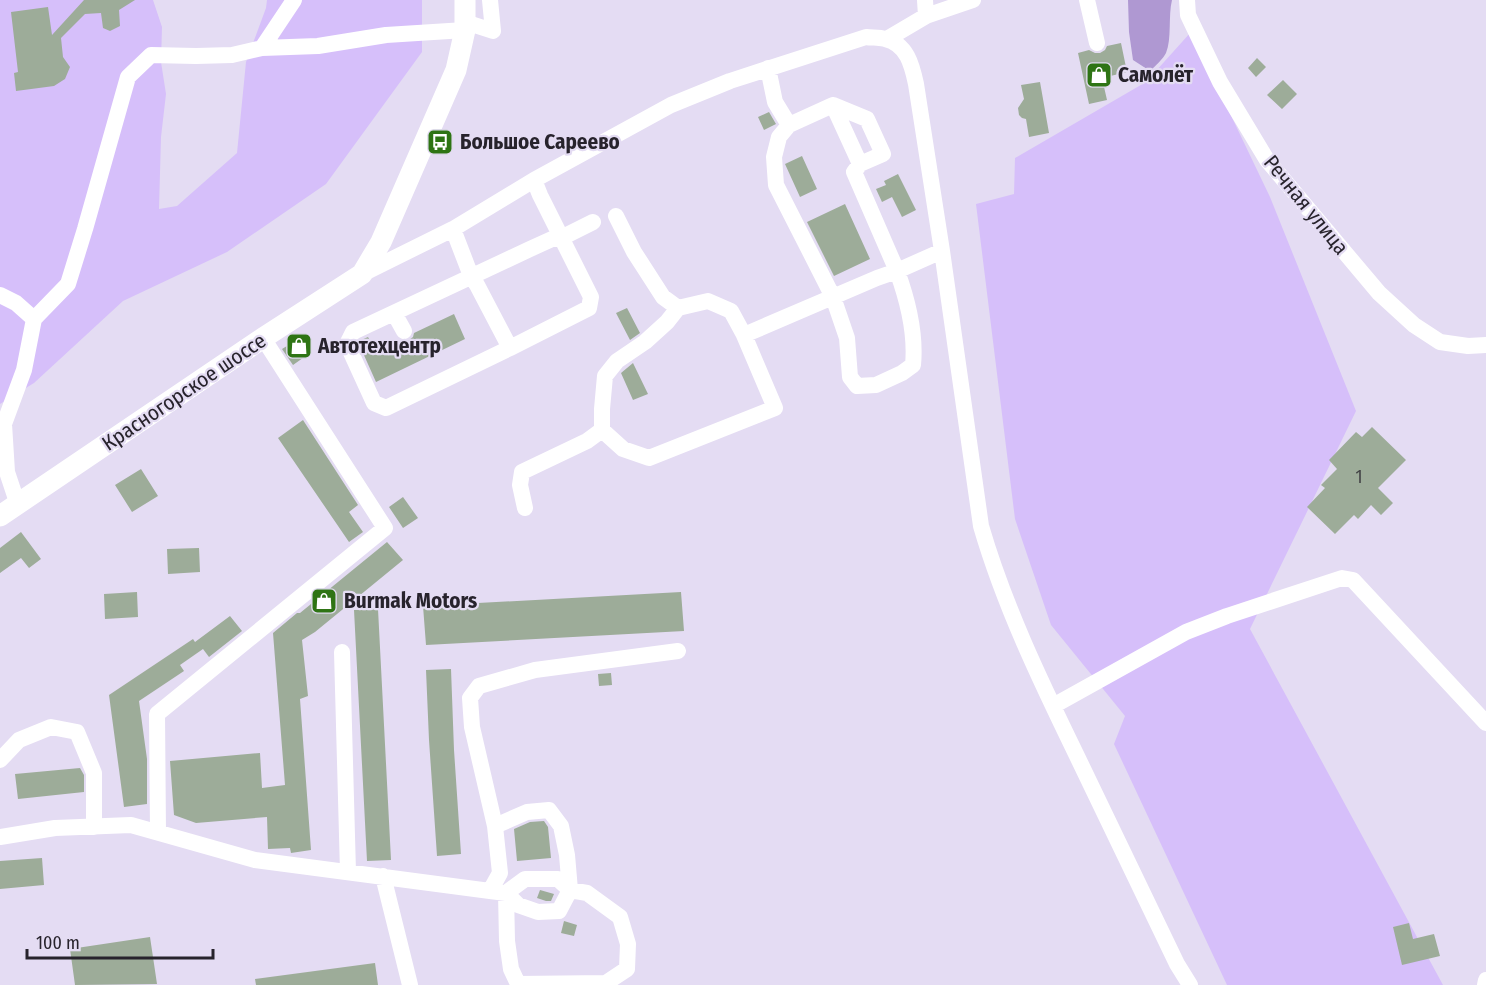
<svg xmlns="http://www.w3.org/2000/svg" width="1486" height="985" font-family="'Fira Sans Condensed',sans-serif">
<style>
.green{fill:#d6bffa}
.water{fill:#af98d2}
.building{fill:#9dac99}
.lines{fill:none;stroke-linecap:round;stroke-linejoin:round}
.minor{stroke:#fff;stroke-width:16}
.major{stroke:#fff;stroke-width:21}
.labels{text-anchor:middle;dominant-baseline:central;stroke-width:4.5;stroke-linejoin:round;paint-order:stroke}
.number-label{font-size:18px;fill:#444547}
.poi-label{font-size:21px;font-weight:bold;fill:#27232c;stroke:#e4dcf3;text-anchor:start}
.street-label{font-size:21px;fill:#27232c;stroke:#e4dcf3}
</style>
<rect width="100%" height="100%" fill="#e4dcf3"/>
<!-- green -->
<path class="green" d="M0,0H153L162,27L161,62L166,94L161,137L159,209L177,206L237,153L246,62L266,8L267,0H422V52L326,184L227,252L123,301L34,383L0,404Z
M1191,32L1270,197L1356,411L1250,629L1443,985H1227L1114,744L1125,716L1051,625L1015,519L976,204L1014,194L1015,158L1146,82Z"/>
<!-- water -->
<path class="water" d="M1128,0H1172C1168,16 1172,39 1166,53C1163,59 1155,66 1150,71L1133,60L1129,32Z"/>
<!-- building -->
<path class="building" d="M84,0H135L119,10L120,26L110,31L103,28L101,13L85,14L61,38L63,57L70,67L65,79L54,86L16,91L14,73L18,72L11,12L48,7L52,35Z
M1121,43L1127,72L1102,78L1107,100L1089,104L1078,53L1089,50L1095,53H1100L1105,50L1107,46Z
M1257,58L1266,67L1256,77L1248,68Z
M1283,80L1297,94L1282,109L1267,95Z
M1040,82L1049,133L1029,137L1026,119L1022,118L1019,115L1018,108L1024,99L1021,85Z
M769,112L776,124L764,130L758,117Z
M802,156L817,189L800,197L785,164Z
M898,174L916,210L902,217L892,197L882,202L876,189L886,185L884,181Z
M845,204L870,259L834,276L807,222Z
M627,308L640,333L630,340L616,313Z
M454,314L465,339L376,382L359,344L361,340L368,337L376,352L401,341L409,340L413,337L414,333Z
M300,338L310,353L293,365L282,349Z
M633,363L648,394L633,400L621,373Z
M303,420L358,505L349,512L363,532L349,542L278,438Z
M1372,427L1406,460L1378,488L1393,503L1381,515L1371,505L1358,519L1354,515L1335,534L1307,507L1325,488L1321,485L1337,469L1329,460L1356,432L1362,437Z
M141,469L158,496L132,512L115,485Z
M403,497L418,518L403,528L389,507Z
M21,532L41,559L29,568L21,558L0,573V548Z
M387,542L403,560L315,632L302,640L308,696L300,699L311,850L291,853L290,848L268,849L267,817L196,823L174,815L170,761L260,753L262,788L285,785L273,633L297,613H300Z
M199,548L200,572L168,574L167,549Z
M137,592L138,617L105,619L104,594Z
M681,592L684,631L426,645L423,606Z
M378,609L391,860L367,861L354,610Z
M230,616L242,631L209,657L203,649L180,665L184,671L139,701L147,759V804L124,807L109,695L193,639L195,642Z
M451,669L454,750L461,854L437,856L429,740L426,670Z
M611,673L612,685L599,686L598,674Z
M80,768L84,775V792L18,799L15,774Z
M544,821L548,827L551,858L517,861L514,829L530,822Z
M42,858L44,885L0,889V861Z
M540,890L554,894L551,901H546L537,898Z
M564,921L577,925L574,936L561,933Z
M1409,923L1413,939L1434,934L1440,956L1402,965L1393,927Z
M150,937L157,984L75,985L70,949Z
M375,963L378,985H256L255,979Z"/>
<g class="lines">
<!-- minor -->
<path class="minor" d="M925,0L926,16
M1087,0L1097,43
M1187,0L1188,15L1220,82L1267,160L1379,293L1414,325L1440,342L1468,346L1486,345
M465,22L493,31L490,0
M887,39L926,16L973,0
M262,48L318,46L386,35L465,30
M768,68L775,102L789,125L833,105L867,119L883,154L860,164L854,172L897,271L942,251
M833,105L860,164
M616,216L634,252L663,297L678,308
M453,229L471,276L477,285L510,348L589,308L591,297L540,195L534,180
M362,274L453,229L534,180L671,105L730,81L866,37C872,38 879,37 885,39C907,44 912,65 916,84L942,251L981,526C1004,605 1040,680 1076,754C1110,824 1144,894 1177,964L1190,985
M0,295L16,303L34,319L24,370L4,424L7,472L18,505
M394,313L404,331
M34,319L68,284L85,229L128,77L151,55L196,56L232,55L262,48L294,0
M510,348L386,408L374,403L347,344L353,332L530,249L552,239L561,238L593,222
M602,430V409L605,376L617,361L645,342L667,322L678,308L708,301L731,311L744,335
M525,508L520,485L522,472L587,441L602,430L623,449L649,458L775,408L744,335L877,278L897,271C908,301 916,334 913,365L902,373L876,385L857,386L850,377L847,338L833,297L776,185L774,157L779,137L789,125
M342,652L348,872
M1053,706L1186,632L1227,616L1342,578L1353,580L1486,723
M0,760L19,740L51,727L77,732L94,773V827
M495,826L472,727L470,698L479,686L535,670L678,651
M158,832L157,714L385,528L263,338
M0,837L55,828L131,825L255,860L490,891L506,893L518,905L538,912L559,911L570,890L567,855L561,826L549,810L527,812L495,826L500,873L490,891
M383,876L410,985
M525,879H558L570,890L587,893L620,917L628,944L627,969L606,983L518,984L511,969L507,941L506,893Z
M1485,985L1486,980"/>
<!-- major -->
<path class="major" d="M0,516L263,338L362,274L381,242L456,70L465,30V0"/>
</g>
<!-- icons -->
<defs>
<g id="shop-square" transform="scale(1.35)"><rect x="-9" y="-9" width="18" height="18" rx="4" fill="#2e7414" stroke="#e4dcf3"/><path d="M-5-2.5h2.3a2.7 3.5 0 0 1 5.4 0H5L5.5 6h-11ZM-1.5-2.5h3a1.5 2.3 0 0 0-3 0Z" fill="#fff"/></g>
<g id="bus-square" transform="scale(1.35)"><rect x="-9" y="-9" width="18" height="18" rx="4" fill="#2e7414" stroke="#e4dcf3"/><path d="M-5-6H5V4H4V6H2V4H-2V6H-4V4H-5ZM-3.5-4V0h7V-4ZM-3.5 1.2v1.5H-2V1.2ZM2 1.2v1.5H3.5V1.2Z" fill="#fff"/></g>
</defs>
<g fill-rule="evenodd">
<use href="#shop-square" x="1099" y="75"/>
<use href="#bus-square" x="440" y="142"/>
<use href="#shop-square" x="299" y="346"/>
<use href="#shop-square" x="324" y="601"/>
</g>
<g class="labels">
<!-- number labels -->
<g class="number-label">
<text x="1359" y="477">1</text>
</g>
<!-- poi labels -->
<g class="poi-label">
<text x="1118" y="75">Самолёт</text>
<text x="460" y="142">Большое Сареево</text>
<text x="318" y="346">Автотехцентр</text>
<text x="344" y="601">Burmak Motors</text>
</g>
<!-- street labels -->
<g class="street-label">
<text transform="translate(1306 205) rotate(51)">Речная улица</text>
<text transform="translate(184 392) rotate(-34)">Красногорское шоссе</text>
</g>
</g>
<!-- scale -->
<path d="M27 949v9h186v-9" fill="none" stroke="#27232c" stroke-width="3"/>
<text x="36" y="949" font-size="18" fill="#27232c" stroke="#e4dcf3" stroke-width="4.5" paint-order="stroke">100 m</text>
</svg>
